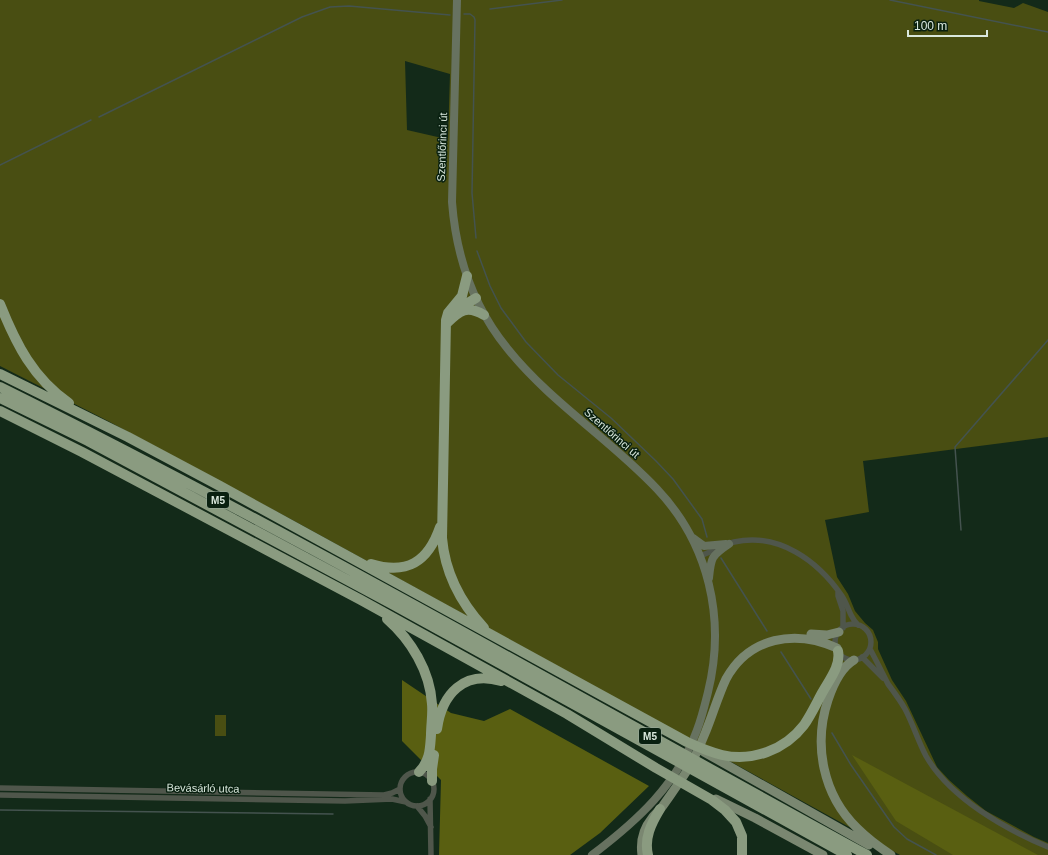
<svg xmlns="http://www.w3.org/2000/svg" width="1048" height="855" font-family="Helvetica,sans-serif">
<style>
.green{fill:#494e12;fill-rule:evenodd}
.forest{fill:#595f11}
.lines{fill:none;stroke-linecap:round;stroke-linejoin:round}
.stream{stroke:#44534f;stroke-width:1.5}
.street{stroke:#4f564b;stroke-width:5.5}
.secondary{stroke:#677260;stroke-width:8}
.primary{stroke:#7a8771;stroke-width:9}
.highway{stroke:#8a9b80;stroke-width:10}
.labels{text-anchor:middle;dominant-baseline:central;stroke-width:3;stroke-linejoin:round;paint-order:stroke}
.shield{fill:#092010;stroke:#9baca0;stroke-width:1}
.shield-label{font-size:10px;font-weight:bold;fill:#dae8dd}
.street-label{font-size:11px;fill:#dae8dd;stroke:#092010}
</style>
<rect width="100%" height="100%" fill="#132a19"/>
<!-- green -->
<path class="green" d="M0,0H979V1L1014,8L1023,3L1048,12V437L863,461L869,512L825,520L837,577L848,594L855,611L865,623L873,630L878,642V649L892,680L906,701L937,767L949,780L967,796L986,811L1034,837L1048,843V855H900L298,523L108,421L0,366ZM405,61L450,74L448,138H442L407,130Z
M215,715H226V736H215Z"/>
<!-- forest -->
<path class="forest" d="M402,680L451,713L484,721L510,709L649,786L600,833L570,855H439L441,780L402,741Z
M852,755L1038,855H953L896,821Z"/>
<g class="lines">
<!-- stream -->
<path class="stream" d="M890,0L1048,32
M490,9L562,0
M464,14H470L474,17L475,20L472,193L476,238
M99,117L302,17L330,7L349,6L450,15
M0,165L91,120
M477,251L490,286L501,308L526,342L558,375L611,418L656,461L673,479L702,519L707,537
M961,530L955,447L1048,340
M721,558L767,631
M781,652L811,699
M832,733L851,765L894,827L907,839L936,855
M0,810L333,814"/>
<!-- street -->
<path class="street" d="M700,556C711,552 722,545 734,542C779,532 818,561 842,596C846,602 848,609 851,615C853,619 855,622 858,625
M838,591V596L843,611V628
M835 642a18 18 0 1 1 36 0a18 18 0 1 1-36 0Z
M870,649C876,660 882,672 888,684C894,692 900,700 905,709C913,724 918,741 926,756C950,798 1005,829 1048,847
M862,657L883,678
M400 789a17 17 0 1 1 34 0a17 17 0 1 1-34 0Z
M0,788L384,795L392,793L400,789
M0,795L345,801L392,799L406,802
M430,799L431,855
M417,806L425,816L431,827"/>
<!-- secondary -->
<path class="secondary" d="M457,0L452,202C456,255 473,306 507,348C550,402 610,439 657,489C709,544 726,619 708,692C705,704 702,717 697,730C677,785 637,821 592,855
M693,538L704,546L726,544
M709,578C711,558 711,556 729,544"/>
<!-- primary -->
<path class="primary" d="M811,634L827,635L839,632
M854,660C840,668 833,685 828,700C813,745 823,795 857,828C867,838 879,847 891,855
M704,752L869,845
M716,799L755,818L823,855
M642,855C640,841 643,829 652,818C655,814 659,811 662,807C671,794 680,782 688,769C695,757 701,744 706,731C713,714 718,696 726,679C749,637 795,629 837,648"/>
<!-- highway -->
<path class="highway" d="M467,276L462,296L448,313L446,320L442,538C445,573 460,602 484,628
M0,304C16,344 33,378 69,403
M458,309L476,298
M447,323C460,310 467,305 484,315
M0,374L128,437L220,486L687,742C698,747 710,752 722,755C752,762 785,750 804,725C811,715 816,704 822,693C829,680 841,666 838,651
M0,387C294,533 579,698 867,855
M0,398L88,441L392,604L847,855
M0,411L82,452L361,600L567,714L656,768L712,800L725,810L736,822L742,836V855
M371,564C407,575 428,562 440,527
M387,619C411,640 430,671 432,704C433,714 431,725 431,735C430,749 430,761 419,772
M437,729C442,694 464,670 501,681
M432,781V769L434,755
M648,855C644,838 651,824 660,809"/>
</g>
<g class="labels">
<!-- shield labels -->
<g class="shield">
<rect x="207" y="492" width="22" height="16" rx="3"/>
<rect x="639" y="728" width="22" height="16" rx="3"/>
</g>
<g class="shield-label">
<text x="218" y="500">M5</text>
<text x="650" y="736">M5</text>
</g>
<!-- street labels -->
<g class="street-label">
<text transform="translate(442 147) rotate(-88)">Szentlőrinci út</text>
<text transform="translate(612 433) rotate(41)">Szentlőrinci út</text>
<text transform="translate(203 788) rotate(1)">Bevásárló utca</text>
</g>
</g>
<!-- scale -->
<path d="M908 30v6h79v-6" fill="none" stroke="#dae8dd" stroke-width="2"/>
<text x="914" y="30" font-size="12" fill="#dae8dd" stroke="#092010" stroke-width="3" paint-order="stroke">100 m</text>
</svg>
